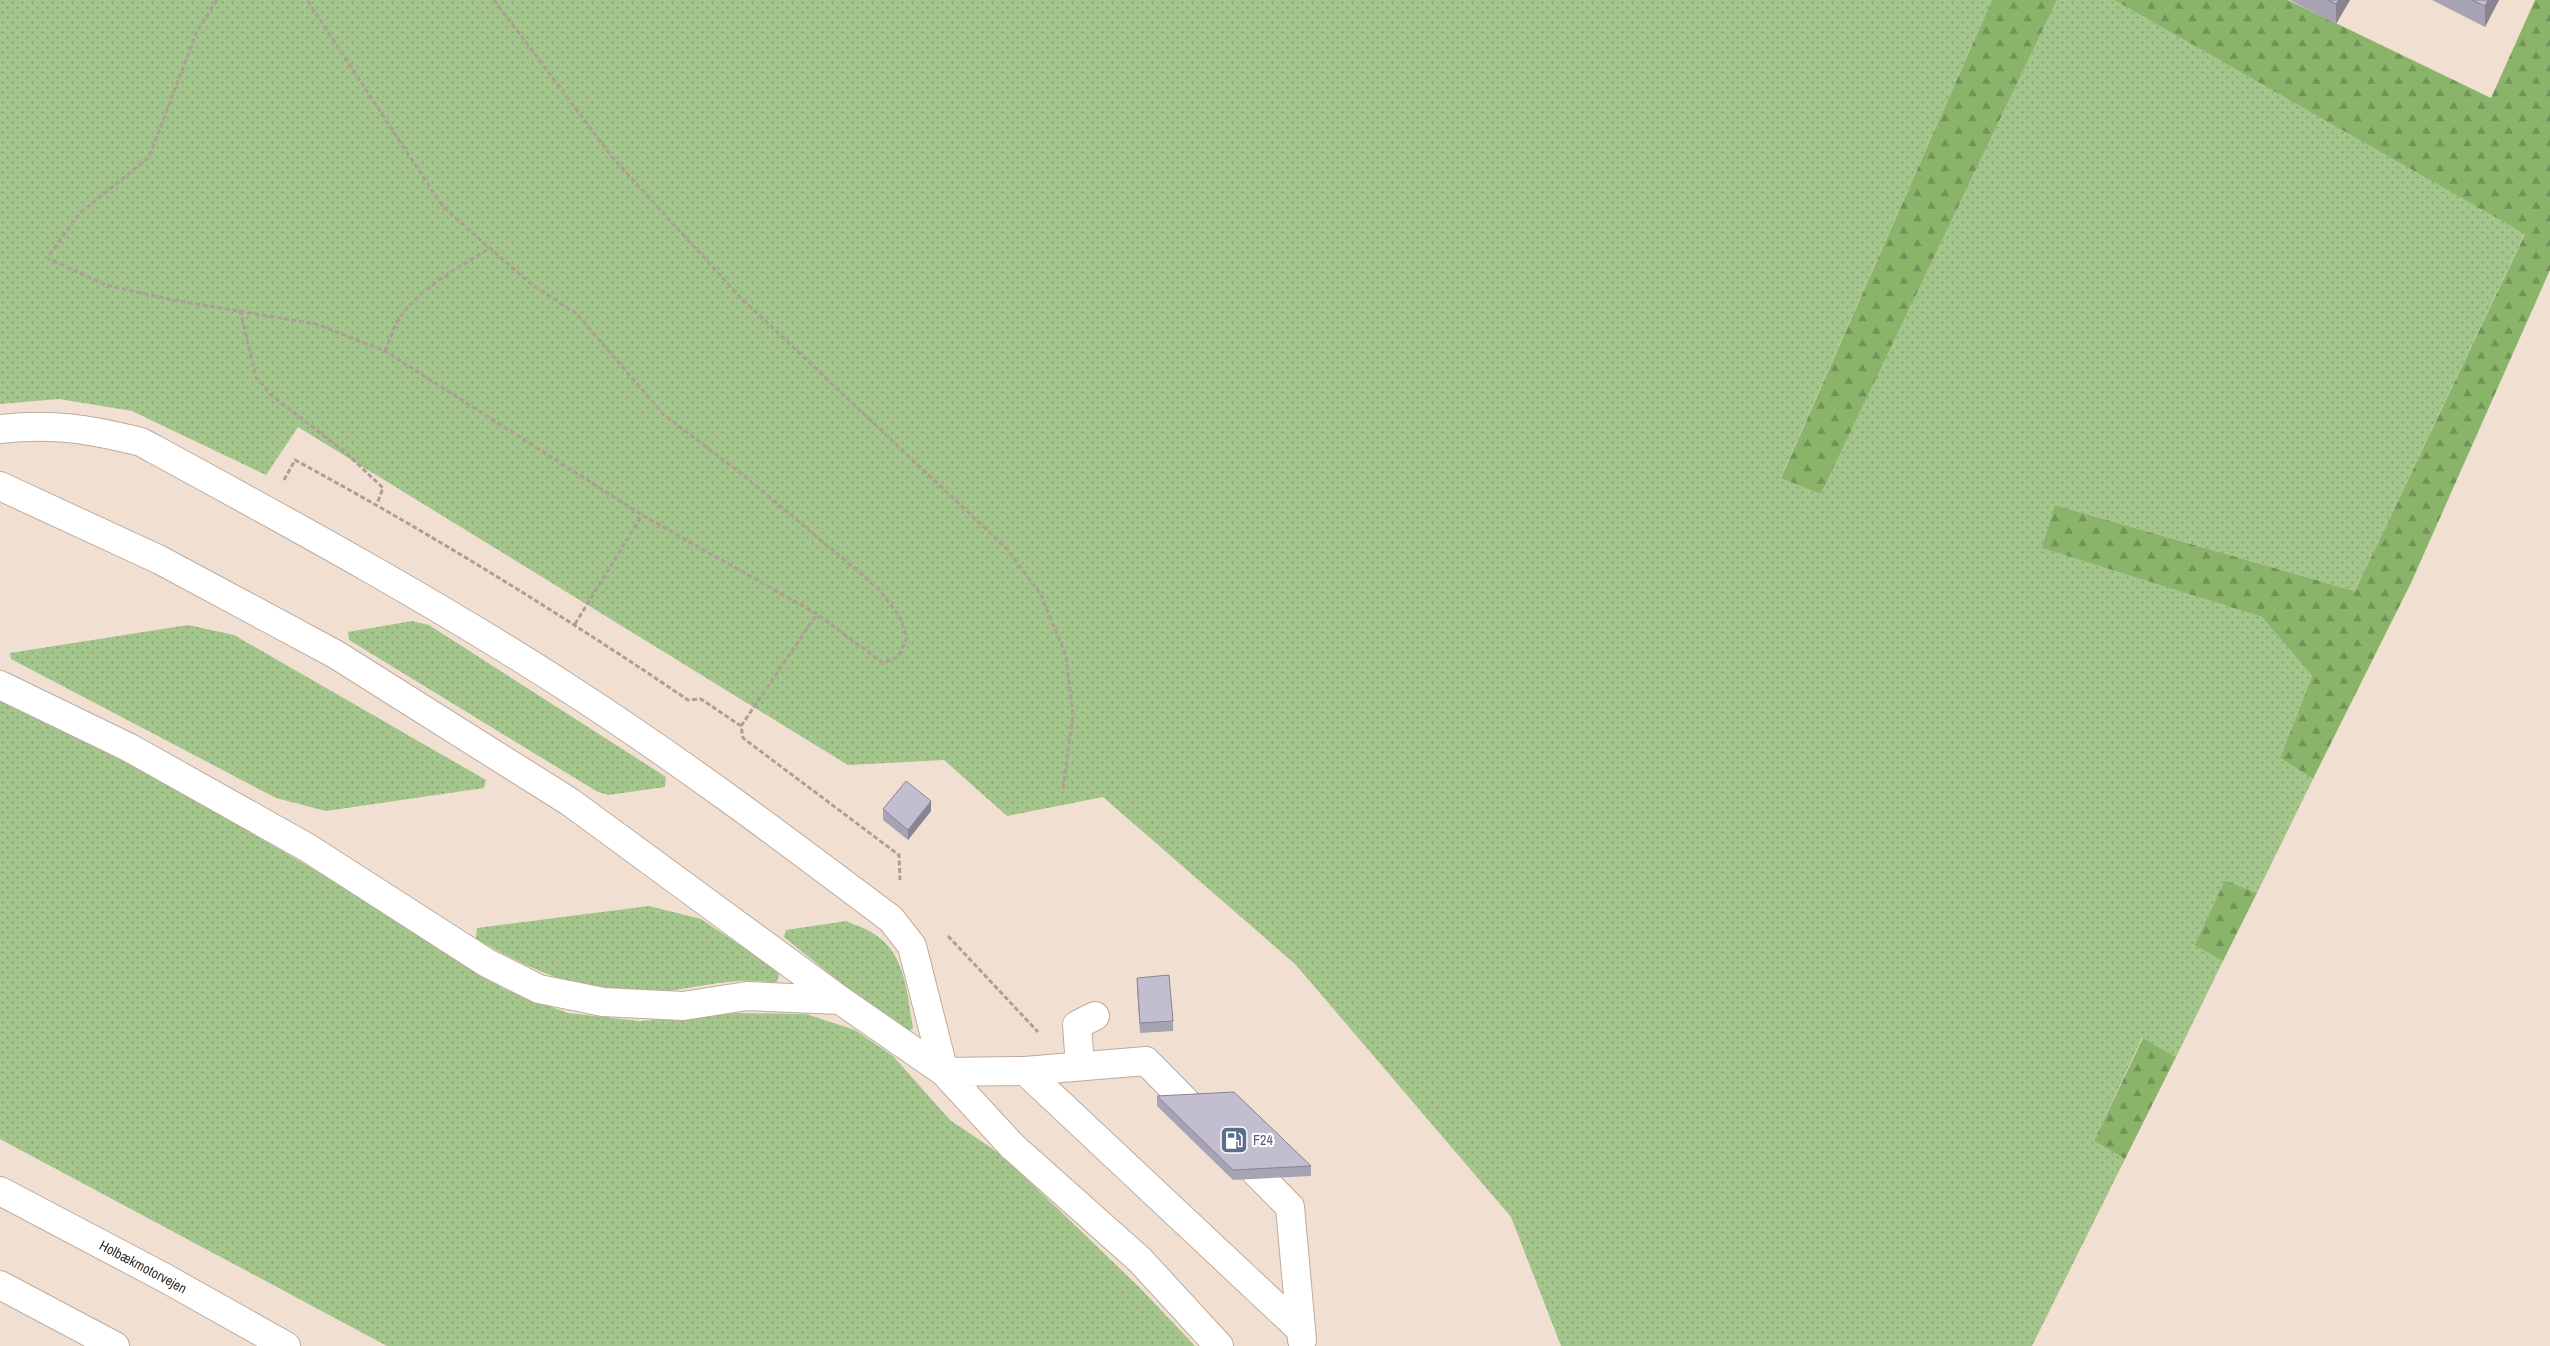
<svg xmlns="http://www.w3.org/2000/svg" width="2550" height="1346" font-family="'Archivo Narrow',sans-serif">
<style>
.grass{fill:url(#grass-dots)}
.forest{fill:url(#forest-firs)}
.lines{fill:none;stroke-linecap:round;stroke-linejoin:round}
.minor-casing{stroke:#bcab9e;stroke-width:30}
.highway-casing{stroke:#bcab9e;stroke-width:30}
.path{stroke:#ad9f95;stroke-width:3;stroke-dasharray:5 2.5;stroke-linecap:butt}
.minor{stroke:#fff;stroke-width:28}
.highway{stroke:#fff;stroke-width:28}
.wall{fill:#a8a3b3}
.shaded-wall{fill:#888492}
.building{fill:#c3bdd0;stroke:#888492}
.labels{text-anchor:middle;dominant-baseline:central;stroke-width:4.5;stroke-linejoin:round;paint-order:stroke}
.service-label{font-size:14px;fill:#4e5e75;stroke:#fff;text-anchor:start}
.street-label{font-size:14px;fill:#362f2a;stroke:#fff}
</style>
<defs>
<pattern id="grass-dots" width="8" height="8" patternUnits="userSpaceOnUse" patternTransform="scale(1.25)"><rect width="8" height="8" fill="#a4c58c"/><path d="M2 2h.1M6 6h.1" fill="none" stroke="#86a073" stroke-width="1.8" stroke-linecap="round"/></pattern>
<pattern id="forest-firs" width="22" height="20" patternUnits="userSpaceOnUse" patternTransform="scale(1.25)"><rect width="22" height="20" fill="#8bb46b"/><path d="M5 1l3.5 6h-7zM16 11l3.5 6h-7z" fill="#729358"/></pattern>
</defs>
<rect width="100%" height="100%" fill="#f1e0d2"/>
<!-- grass -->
<path class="grass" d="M0,0H1992L1781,477L1821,494L2057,0H2114L2525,233L2355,591L2055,505L2043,548L2262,617L2312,676L2280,758L2313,779L2257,893L2225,880L2196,945L2223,961L2176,1057L2142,1038L2094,1141L2125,1159L2032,1346H1561L1511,1217L1296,965L1103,797L1007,816L944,760L848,765L298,427L266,475L132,411L59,399L0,404Z
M412,621L429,625L666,777L665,787L608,795L596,791L349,640L348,632Z
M188,625L234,635L486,780L484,788L326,811L276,798L11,659L10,653Z
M0,697L167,784L339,884L504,989L568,1013L640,1021L736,1013L806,1014L855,1030L893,1056L950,1120L1003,1156L1140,1288L1195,1346H387L0,1139Z
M649,906L701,919L773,967L779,974L777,982C764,982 751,980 739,981C710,983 681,990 652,993C589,997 529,969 476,939L477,928Z
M846,921C855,925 866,928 874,934C906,953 907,995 913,1028L905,1035L784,937L786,930Z"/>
<!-- forest -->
<path class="forest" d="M1992,0H2057L1821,494L1781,478Z
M2114,0H2288L2491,98L2535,0H2550V270L2411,583L2313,779L2280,758L2312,676L2262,617L2042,548L2055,505L2355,591L2525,234Z
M2225,880L2257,893L2223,961L2195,945Z
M2143,1038L2176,1057L2125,1159L2094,1141Z"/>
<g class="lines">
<!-- minor casing -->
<g class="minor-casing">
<path id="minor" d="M0,429C53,423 89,429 141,442C286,521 432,600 571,690C681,761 786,840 891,919L912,946L944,1072L1025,1071L1301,1330
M0,486L160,560L335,654L570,802L840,1000L944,1072L1012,1146
M0,685L130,748L308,848L487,963L539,989L603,1002L683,1006L747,996L840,1000
M1080,1066L1077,1025L1095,1016
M1025,1071L1146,1061L1204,1120
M1237,1153L1290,1207L1302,1340"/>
</g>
<!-- highway casing -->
<g class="highway-casing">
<g id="highway">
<path d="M1012,1146L1140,1260L1219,1346"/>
<path id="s1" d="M0,1191L165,1278L286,1346"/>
<path d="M0,1285L115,1346"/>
</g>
</g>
<!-- path -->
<path class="path" d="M217,0L197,31L149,157L79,214L47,258L106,285L173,300L316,324L385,351L642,515L817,614L883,663L898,657L907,638L900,617L878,588L743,475L663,414L577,314L531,284L443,207L307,0
M494,0L612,157L741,298L1007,549L1041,595L1066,656L1073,715L1063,789
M240,310L256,377L271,395L345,452L383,488L377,504
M385,351C389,342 392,331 397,322C417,289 458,268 490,248
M284,480L295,460C430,533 561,614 688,700L701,699L741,726L743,738L899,855L900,880
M575,624L642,515
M741,726L817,614
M948,936L1038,1032"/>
<!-- minor -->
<use href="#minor" class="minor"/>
<!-- highway -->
<use href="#highway" class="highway"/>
</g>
<!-- wall -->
<path class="wall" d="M2290,0H2350L2336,24Z
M2432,0H2499L2485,27Z
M883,809L931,811L908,840L883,820Z
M1137,978L1173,1021V1031L1140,1033L1137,988Z
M1157,1096L1311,1166V1176L1233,1180L1157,1106Z"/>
<!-- shaded-wall -->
<path class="shaded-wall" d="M2339,0H2350L2336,24V4Z
M2488,0H2499L2485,27V6Z
M931,801V811L908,840V830Z"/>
<!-- building -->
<path class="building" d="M2328,0H2339L2336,4Z
M2472,0H2488L2485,6Z
M906,781L931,801L908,830L883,809Z
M1169,975L1173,1021L1140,1023L1137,978Z
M1234,1092L1311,1166L1233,1170L1157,1096Z"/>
<!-- icons -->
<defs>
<g id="fuel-square" transform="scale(1.4375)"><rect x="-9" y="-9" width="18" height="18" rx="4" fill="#5c6f8a" stroke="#fff"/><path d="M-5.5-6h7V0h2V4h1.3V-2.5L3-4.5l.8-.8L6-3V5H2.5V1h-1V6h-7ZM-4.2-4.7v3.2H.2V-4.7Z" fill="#fff"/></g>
</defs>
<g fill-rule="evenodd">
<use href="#fuel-square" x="1234" y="1140"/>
</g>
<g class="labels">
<!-- service labels -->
<g class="service-label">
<text x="1253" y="1140">F24</text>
</g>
<!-- street labels -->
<g class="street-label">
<text stroke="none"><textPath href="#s1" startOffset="162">Holbækmotorvejen</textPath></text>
</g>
</g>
</svg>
